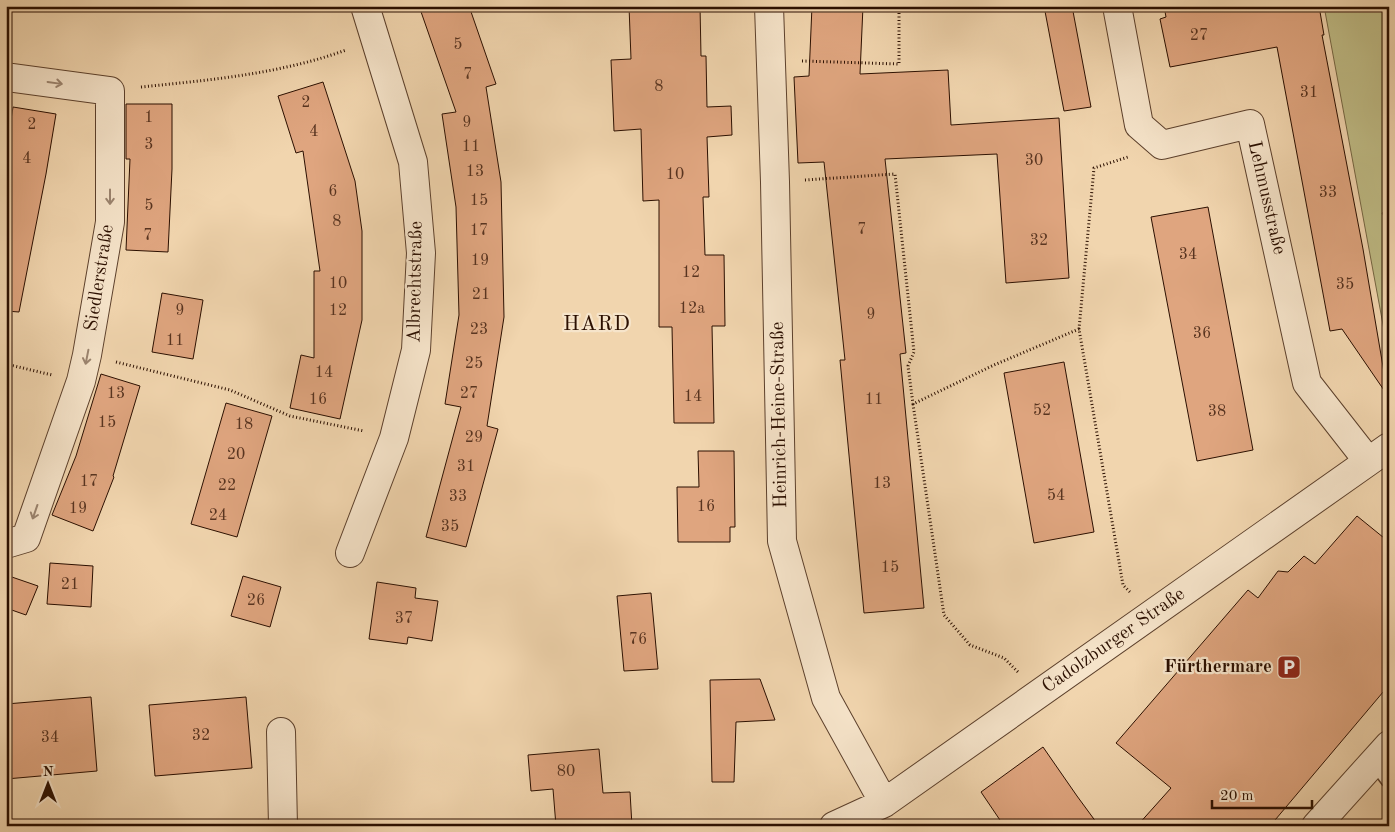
<svg xmlns="http://www.w3.org/2000/svg" width="1395" height="832" font-family="'Old Standard TT',serif">
<style>
.green{fill:#bfbc86;stroke:#756643}
.building{fill:#dfa57f;stroke:#2b0f00}
.lines{fill:none;stroke-linecap:round;stroke-linejoin:round}
.service-casing{stroke:#5c402c;stroke-width:18}
.minor-casing{stroke:#5c402c;stroke-width:30}
.path{stroke:#2b0f00;stroke-width:3;stroke-dasharray:1 2.5;stroke-linecap:butt}
.service{stroke:#f6e4ca;stroke-width:15}
.minor{stroke:#f6e4ca;stroke-width:28}
.oneway{stroke:#9b846f}
.labels{text-anchor:middle;dominant-baseline:central;stroke-width:4.5;stroke-linejoin:round;paint-order:stroke}
.number-label{font-size:16px;fill:#583420}
.street-label{font-size:19px;fill:#2b0f00;stroke:#f6e4ca}
.poi-label{font-size:19px;font-weight:bold;fill:#2b0f00;stroke:#f6e4ca;text-anchor:end}
.quarter-label{font-size:21px;letter-spacing:1px;fill:#2b0f00;stroke:#f6e4ca}
</style>
<rect width="100%" height="100%" fill="#f1d5ae"/>
<filter id="stains"><feTurbulence type="fractalNoise" baseFrequency=".004" numOctaves="4"/><feColorMatrix values="0 0 0 0 .2 0 0 0 0 .09 0 0 0 0 .02 0 0 0 .5 -.17"/></filter>
<radialGradient id="worn" r=".72"><stop offset=".6" stop-color="#630" stop-opacity="0"/><stop offset="1" stop-color="#630" stop-opacity=".3"/></radialGradient>
<!-- green -->
<path class="green" d="M1324,6H1389V210L1382,213L1389,225V327L1384,330Z"/>
<!-- building -->
<path class="building" d="M419,6H469L496,84L486,87L501,182L504,317L487,426L498,429L466,547L426,537L461,407L445,404L459,315L456,207L442,114L456,112Z
M629,6H700L701,56H706L707,107L731,106L732,135L707,137L709,197H703L705,255H724L725,326H712L714,423H674L672,327H659V200L643,201L641,129L614,131L611,60L631,59Z
M812,6H863L860,74L948,70L951,125L1059,118L1069,278L1006,283L997,154L885,159L906,353L900,354L924,608L864,613L840,360H845L824,162L798,163L794,77L809,76Z
M1044,6H1072L1091,107L1064,111Z
M1164,6H1319L1324,35H1322L1363,249L1388,396L1342,329L1330,331L1277,47L1170,67L1160,19L1166,17Z
M323,82L355,181L362,231V320L340,419L290,408L301,355L314,358V271H320L303,151L296,153L278,96Z
M126,104H172V169L168,252L126,250L130,159H126Z
M13,107L56,114L46,174L19,312L6,311V151Z
M1208,207L1253,450L1197,461L1151,217Z
M162,293L203,300L193,359L152,352Z
M1064,362L1094,532L1034,543L1004,373Z
M101,374L140,386L113,476L114,477L93,531L52,515L76,456Z
M226,403L272,416L237,537L191,524Z
M698,451H734L735,527H730V542H678L677,487H699Z
M1357,516L1389,542V685L1270,826H1137L1171,788L1116,743L1248,590L1258,598L1278,571L1288,572L1304,556L1315,564Z
M50,563L93,566L91,607L47,604Z
M6,575L38,586L26,615L6,608Z
M243,576L281,587L270,627L231,616Z
M377,582L416,588L415,598L438,601L432,641L408,637L407,644L369,639Z
M651,593L658,669L624,671L617,596Z
M760,679L775,720L736,722L734,782H712L710,680Z
M91,697L97,771L6,779V704Z
M246,697L252,768L155,776L149,705Z
M1043,747L1077,796L1099,826H1004L981,792Z
M599,749L603,793L630,792L632,826H556L553,789L531,791L528,755Z"/>
<g class="lines">
<!-- service casing -->
<g class="service-casing">
<path id="service" d="M1374,760L1389,780"/>
</g>
<!-- minor casing -->
<g class="minor-casing">
<path id="minor" d="M769,6L775,182L782,541L826,698L884,803
M1117,6L1139,125L1162,145L1250,124L1307,383L1368,461
M6,77L110,91V222L87,355L81,381L26,538L6,544
M350,553L394,438L416,350L421,253L413,162L365,6
M281,732L283,826
M834,826L884,803L1389,447
M1316,826L1389,745"/>
</g>
<!-- path -->
<path class="path" d="M802,61L899,64V6
M141,87C210,80 280,74 346,50
M805,180L895,174L914,352L908,366L913,404L994,365L1079,329L1123,585L1130,592
M1079,329L1094,168L1128,157
M116,362L230,390L290,416L364,431
M6,364L52,375
M913,404L944,615L970,645L1004,658L1018,672"/>
<!-- service -->
<use href="#service" class="service"/>
<!-- minor -->
<use href="#minor" class="minor"/>
</g>
<!-- one-way arrows -->
<defs><path id="oneway-shaft" d="M-6 0H5M1.5-3L5.5 0L1.5 3" fill="none" stroke-width="1.6" stroke-linecap="round" stroke-linejoin="round" transform="scale(1.25)"/></defs>
<g class="oneway">
<use href="#oneway-shaft" transform="translate(55 83) rotate(8)"/>
<use href="#oneway-shaft" transform="translate(110 197) rotate(90)"/>
<use href="#oneway-shaft" transform="translate(87 357) rotate(101)"/>
<use href="#oneway-shaft" transform="translate(35 512) rotate(109)"/>
</g>
<!-- icons -->
<defs>
<g id="parking-square" transform="scale(1.25)"><rect x="-9" y="-9" width="18" height="18" rx="4" fill="#8f2418" stroke="#f6e4ca"/><path d="M-3.5-5.5H1a3.5 3.5 0 0 1 0 7H-1V5.5H-3.5ZM-1-3.4V-.6H.8a1.4 1.4 0 0 0 0-2.8Z" fill="#fff"/></g>
</defs>
<g fill-rule="evenodd">
<use href="#parking-square" x="1289" y="667"/>
</g>
<g class="labels">
<!-- number labels -->
<g class="number-label">
<text x="1199" y="36">27</text>
<text x="458" y="45">5</text>
<text x="468" y="75">7</text>
<text x="659" y="87">8</text>
<text x="1309" y="93">31</text>
<text x="306" y="103">2</text>
<text x="149" y="118">1</text>
<text x="467" y="123">9</text>
<text x="32" y="125">2</text>
<text x="314" y="132">4</text>
<text x="149" y="145">3</text>
<text x="471" y="147">11</text>
<text x="27" y="159">4</text>
<text x="1034" y="161">30</text>
<text x="475" y="172">13</text>
<text x="675" y="175">10</text>
<text x="333" y="192">6</text>
<text x="1328" y="193">33</text>
<text x="479" y="201">15</text>
<text x="149" y="206">5</text>
<text x="337" y="222">8</text>
<text x="862" y="230">7</text>
<text x="479" y="231">17</text>
<text x="148" y="236">7</text>
<text x="1039" y="241">32</text>
<text x="1188" y="255">34</text>
<text x="480" y="261">19</text>
<text x="691" y="273">12</text>
<text x="338" y="284">10</text>
<text x="1345" y="285">35</text>
<text x="481" y="295">21</text>
<text x="692" y="309">12a</text>
<text x="180" y="311">9</text>
<text x="338" y="311">12</text>
<text x="871" y="315">9</text>
<text x="479" y="330">23</text>
<text x="1202" y="334">36</text>
<text x="175" y="341">11</text>
<text x="474" y="364">25</text>
<text x="324" y="373">14</text>
<text x="116" y="394">13</text>
<text x="469" y="394">27</text>
<text x="693" y="397">14</text>
<text x="318" y="400">16</text>
<text x="874" y="400">11</text>
<text x="1042" y="411">52</text>
<text x="1217" y="412">38</text>
<text x="107" y="423">15</text>
<text x="244" y="425">18</text>
<text x="474" y="438">29</text>
<text x="236" y="455">20</text>
<text x="466" y="467">31</text>
<text x="89" y="482">17</text>
<text x="882" y="484">13</text>
<text x="227" y="486">22</text>
<text x="1056" y="496">54</text>
<text x="458" y="497">33</text>
<text x="706" y="507">16</text>
<text x="78" y="509">19</text>
<text x="218" y="516">24</text>
<text x="450" y="527">35</text>
<text x="890" y="568">15</text>
<text x="70" y="585">21</text>
<text x="256" y="601">26</text>
<text x="404" y="619">37</text>
<text x="638" y="640">76</text>
<text x="201" y="736">32</text>
<text x="50" y="738">34</text>
<text x="566" y="772">80</text>
</g>
<!-- street labels -->
<g class="street-label">
<text transform="translate(1266 198) rotate(77)">Lehmusstraße</text>
<text transform="translate(100 278) rotate(-81)">Siedlerstraße</text>
<text transform="translate(416 282) rotate(-89)">Albrechtstraße</text>
<text transform="translate(780 415) rotate(-91)">Heinrich-Heine-Straße</text>
<text transform="translate(1114 641) rotate(-35)">Cadolzburger Straße</text>
</g>
<!-- poi labels -->
<g class="poi-label">
<text x="1272" y="667">Fürthermare</text>
</g>
<!-- quarter labels -->
<g class="quarter-label">
<text x="597" y="324">HARD</text>
</g>
</g>
<!-- margin -->
<rect width="1395" height="832" fill="none" stroke="#f1d5ae" stroke-width="25"/>
<rect x="8" y="8" width="1380" height="817" fill="none" stroke="#2b0f00" stroke-width="2.5"/>
<rect x="12" y="12" width="1370" height="807" fill="none" stroke="#2b0f00"/>
<!-- north arrow -->
<g transform="translate(48 784)" stroke="#f6e4ca" stroke-width="4" paint-order="stroke">
<path d="M0-4L9 19L0 12L-9 19Z" fill="#2b0f00"/>
<text y="-8" font-size="14" font-weight="bold" text-anchor="middle" fill="#2b0f00">N</text>
</g>
<!-- scale -->
<path d="M1212 800v8h100v-8" fill="none" stroke="#2b0f00" stroke-width="2.5"/>
<text x="1220" y="800" font-size="15" fill="#2b0f00" stroke="#f6e4ca" stroke-width="4" paint-order="stroke">20 m</text>
<rect width="100%" height="100%" filter="url(#stains)"/>
<rect width="100%" height="100%" fill="url(#worn)"/>
</svg>
